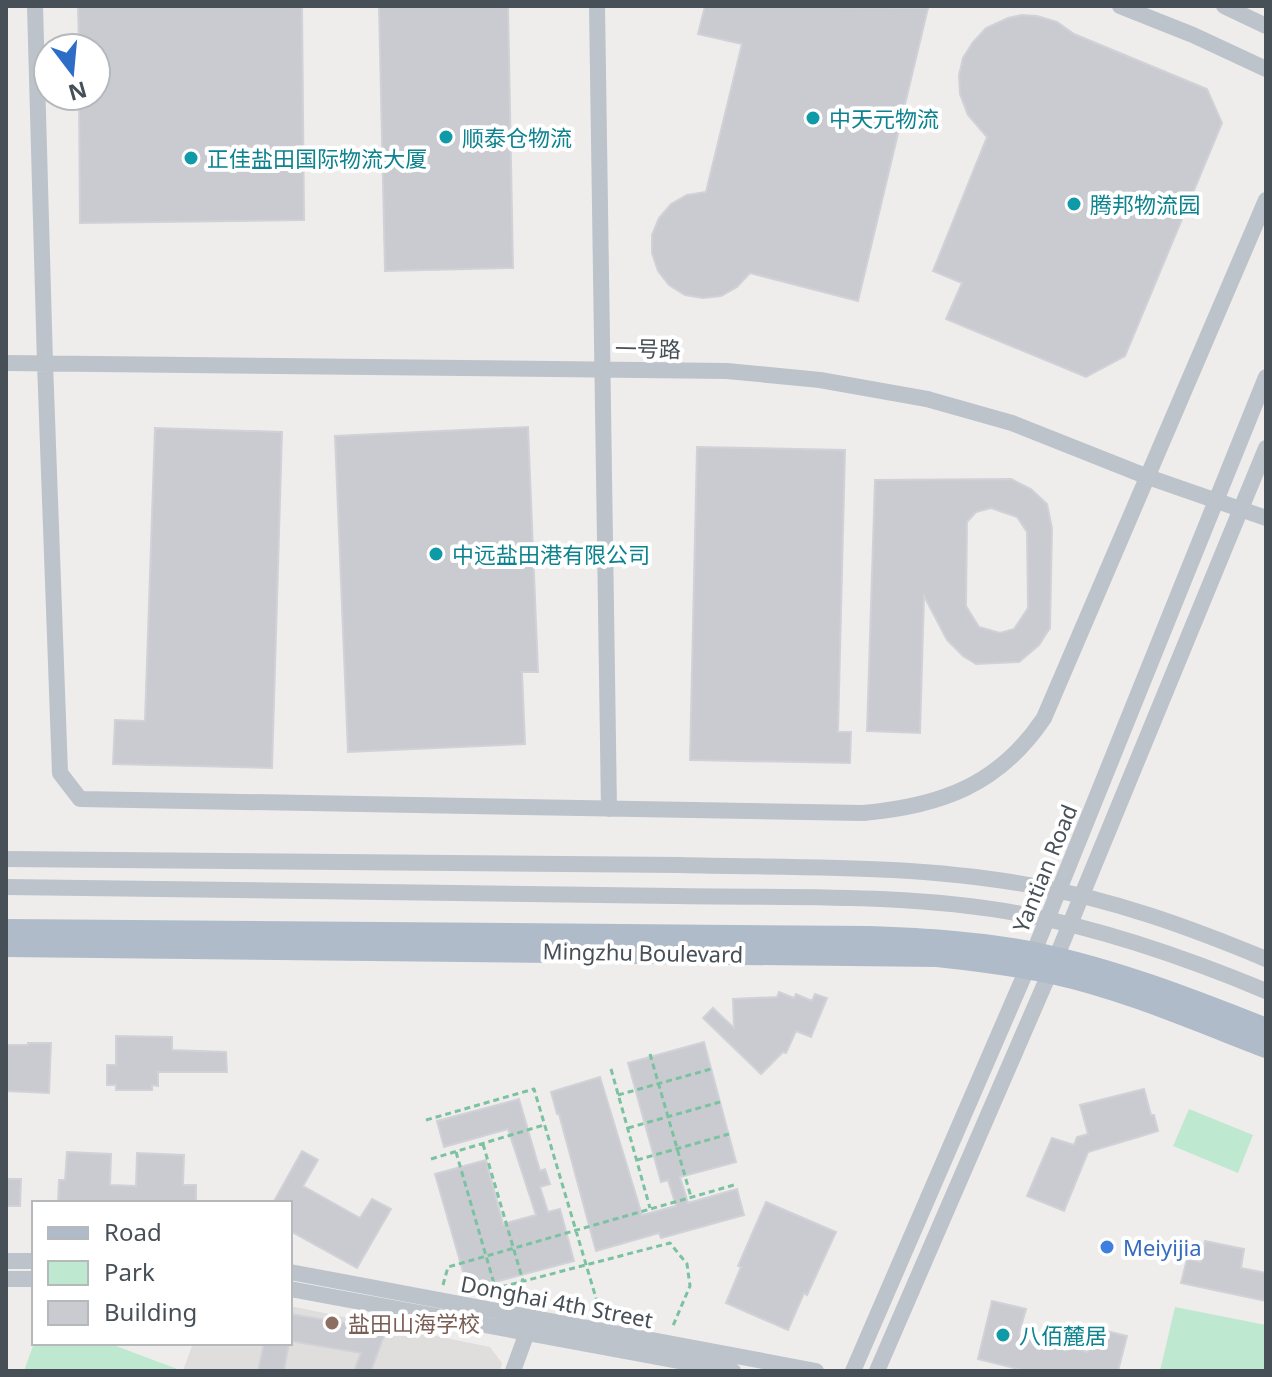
<svg xmlns="http://www.w3.org/2000/svg" width="1272" height="1377" font-family="'Noto Sans','Noto Sans SC',sans-serif">
<style>
.education{fill:#e0dddd}
.green{fill:#bfe8d0}
.building{fill:#cacbd0;stroke:#d1d2d7;stroke-width:2;fill-rule:evenodd}
.lines{fill:none;stroke-linecap:round;stroke-linejoin:round}
.path{stroke:#7bc2a1;stroke-width:3;stroke-dasharray:6 4;stroke-linecap:butt}
.minor{stroke:#bcc3ca;stroke-width:16}
.major{stroke:#afbbc8;stroke-width:22}
.minor-bridge{stroke:#bcc3ca;stroke-width:16}
.culture-dot{fill:#0f9aa8;stroke:#fff;stroke-width:3}
.shop-dot{fill:#3f7fe0;stroke:#fff;stroke-width:3}
.education-dot{fill:#8d6e63;stroke:#fff;stroke-width:3}
.labels{text-anchor:middle;dominant-baseline:central;stroke-width:8;stroke-linejoin:round;paint-order:stroke}
.culture-label{font-size:22px;fill:#0d838f;stroke:#fff;text-anchor:start}
.street-label{font-size:22px;fill:#474f57;stroke:#fff}
.shop-label{font-size:22px;fill:#366cbe;stroke:#fff;text-anchor:start}
.education-label{font-size:22px;fill:#785e54;stroke:#fff;text-anchor:start}
</style>
<rect width="100%" height="100%" fill="#efecec"/>
<!-- education -->
<path class="education" d="M290,1306L490,1347L502,1363L500,1371H183L193,1343H290Z"/>
<!-- green -->
<path class="green" d="M1189,1109L1253,1135L1238,1173L1173,1146Z
M1175,1307L1266,1325V1371H1160Z
M34,1343H108L180,1370L24,1371Z"/>
<!-- building -->
<path class="building" d="M78,6H302L304,220L80,223L79,96H96V48H79Z
M379,6H508L513,268L385,271Z
M705,6L928,8L858,301L750,273L737,287L721,296L703,298L685,295L669,285L658,271L652,253V235L659,218L671,204L687,195L706,192L742,44L698,34Z
M1022,15L1037,16L1057,22L1074,34L1207,89L1222,123L1125,356L1086,377L946,319L962,283L933,271L987,137L968,115L960,94L959,75L963,58L973,42L986,28L1008,18Z
M528,427L538,672H522L525,744L348,752L335,436Z
M155,428L282,432L272,768L113,764L115,720L145,721Z
M697,447L845,450L838,732H851L850,763L690,760Z
M1011,479L1031,489L1047,504L1052,528L1050,628L1039,645L1019,662L976,664L963,656L947,640L924,596L920,733L867,731L875,480ZM991,508L1017,517L1027,532L1028,608L1014,629L1000,633L979,627L966,606L967,522L976,512Z
M779,992L794,998L796,994L812,1001L815,994L827,998L811,1037L796,1031L786,1053L783,1052L761,1074L703,1018L713,1008L734,1028L733,999L777,997Z
M116,1036L172,1037V1050L226,1052L227,1072H158V1086L152,1085V1090H116V1085H107V1065H116Z
M704,1042L736,1162L680,1177L688,1203L737,1189L744,1215L661,1238L659,1233L596,1251L559,1114H557L551,1092L600,1077L642,1215L676,1206L668,1180L661,1182L628,1063Z
M28,1043H51L49,1093L6,1091V1045H28Z
M1144,1089L1151,1115H1154L1158,1131L1088,1152L1064,1211L1027,1196L1052,1138L1074,1145L1077,1137L1088,1134L1080,1105Z
M519,1099L540,1171L545,1169L550,1184L540,1187L548,1212L560,1209L574,1261L468,1289L435,1174L486,1160L503,1224L536,1215L508,1129L444,1147L437,1121Z
M302,1151L318,1160L303,1186L360,1218L372,1199L391,1209L357,1268L290,1231V1203H273Z
M67,1152L111,1154L110,1185L136,1186L137,1153L184,1155L183,1185H196V1203H58L59,1180H65Z
M6,1179H21L20,1206H6Z
M766,1202L836,1232L807,1295L804,1293L788,1330L726,1303L741,1267L738,1266Z
M1205,1241L1244,1249L1241,1268L1266,1273V1301L1181,1283L1187,1259L1201,1262Z
M992,1301L1026,1309L1019,1334L1088,1352L1094,1328L1127,1336L1118,1371H1026L978,1359Z
M290,1314L386,1330L371,1371H354L361,1353L290,1341Z
M264,1343H289L284,1371H258Z"/>
<g class="lines">
<!-- path -->
<path class="path" d="M650,1054L691,1197
M611,1069L650,1208
M618,1095L711,1069
M426,1120L534,1089L601,1315
M628,1128L720,1102
M483,1144L523,1281
M456,1152L495,1287
M431,1159L544,1125
M637,1160L729,1134
M443,1285L448,1267L734,1185
M482,1292L670,1243L687,1264L690,1286L672,1328"/>
<!-- minor -->
<path class="minor" d="M35,6L45,363L60,773L80,799L863,813C941,806 999,785 1044,718L1266,200
M597,6L609,809
M1120,6L1193,35L1266,69
M1224,6L1266,26
M6,363L727,371L820,380L927,399
M6,859L679,865
M6,887L675,896
M6,1261H34
M290,1272L816,1371
M6,1279H34
M290,1289L733,1371
M513,1371L529,1327
M853,1371L1027,969L1266,377
M877,1371L1056,958L1266,448"/>
<!-- major -->
<path class="major" d="M6,930L869,937C924,939 979,942 1034,953C1113,969 1190,999 1266,1029
M6,946L937,956C975,960 1014,965 1052,973C1125,989 1196,1020 1266,1047"/>
<!-- minor-bridge -->
<path class="minor-bridge" d="M927,399L1012,423L1148,477L1266,518
M679,865C795,868 914,864 1029,885C1112,899 1189,927 1266,959
M675,896C791,898 908,893 1022,914C1107,930 1187,958 1266,991"/>
</g>
<!-- markers -->
<g class="culture-dot">
<circle cx="813" cy="118" r="8"/>
<circle cx="446" cy="137" r="8"/>
<circle cx="191" cy="158" r="8"/>
<circle cx="1074" cy="204" r="8"/>
<circle cx="436" cy="554" r="8"/>
<circle cx="1003" cy="1335" r="8"/>
</g>
<circle class="shop-dot" cx="1107" cy="1247" r="8"/>
<circle class="education-dot" cx="332" cy="1323" r="8"/>
<g class="labels">
<!-- culture labels -->
<g class="culture-label">
<text x="829" y="118">中天元物流</text>
<text x="462" y="137">顺泰仓物流</text>
<text x="207" y="158">正佳盐田国际物流大厦</text>
<text x="1090" y="204">腾邦物流园</text>
<text x="452" y="554">中远盐田港有限公司</text>
<text x="1019" y="1335">八佰麓居</text>
</g>
<!-- street labels -->
<g class="street-label">
<text transform="translate(648 348) rotate(1)">一号路</text>
<text transform="translate(1044 868) rotate(-68)">Yantian Road</text>
<text transform="translate(643 952) rotate(1)">Mingzhu Boulevard</text>
<text transform="translate(557 1301) rotate(11)">Donghai 4th Street</text>
</g>
<!-- shop labels -->
<g class="shop-label">
<text x="1123" y="1247">Meiyijia</text>
</g>
<!-- education labels -->
<g class="education-label">
<text x="348" y="1323">盐田山海学校</text>
</g>
</g>
<!-- border -->
<rect width="1272" height="1377" fill="none" stroke="#474f57" stroke-width="16"/>
<!-- legend -->
<rect x="32" y="1201" width="260" height="144" fill="#ffffff" stroke="#b5b9bc" stroke-width="2"/>
<rect x="48" y="1227" width="40" height="12" fill="#afbbc8" stroke="#b5b9bc" stroke-width="2"/>
<text x="104" y="1241" font-size="24" fill="#474f57">Road</text>
<rect x="48" y="1261" width="40" height="24" fill="#bfe8d0" stroke="#b5b9bc" stroke-width="2"/>
<text x="104" y="1281" font-size="24" fill="#474f57">Park</text>
<rect x="48" y="1301" width="40" height="24" fill="#cacbd0" stroke="#b5b9bc" stroke-width="2"/>
<text x="104" y="1321" font-size="24" fill="#474f57">Building</text>
<!-- north arrow -->
<g transform="translate(72 72) rotate(164)"><circle r="38" fill="#ffffff" stroke="#b5b9bc" stroke-width="2"/>
<path d="M0-6L14 30L0 20L-14 30Z" fill="#2d6cc7"/>
<text y="-12" font-size="22" font-weight="bold" text-anchor="middle" fill="#474f57">N</text>
</g>
</svg>
